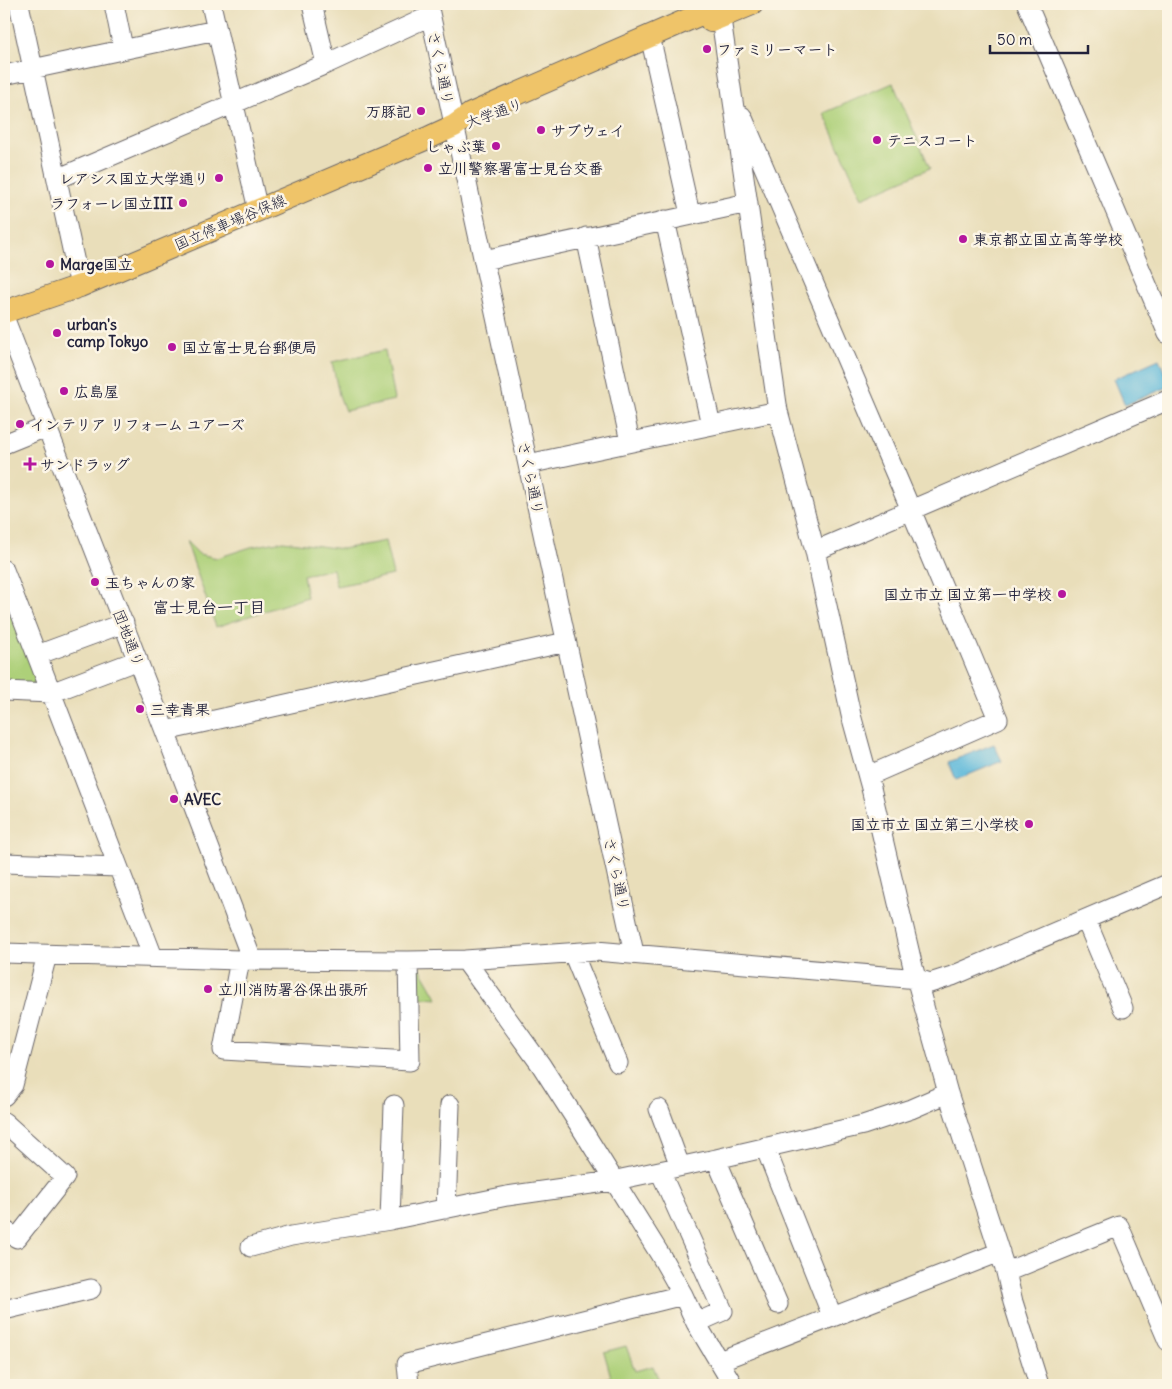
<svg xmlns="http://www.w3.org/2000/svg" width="1172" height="1389" font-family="Delius,'Klee One',sans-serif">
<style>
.green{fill:#add079;stroke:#68795a}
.water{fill:#5cb8da;stroke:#3f6d8a}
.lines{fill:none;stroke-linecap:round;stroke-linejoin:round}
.minor-casing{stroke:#686467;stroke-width:21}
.major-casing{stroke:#686467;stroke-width:24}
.minor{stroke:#fff;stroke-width:19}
.major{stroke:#efc469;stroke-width:22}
.poi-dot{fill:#b5179e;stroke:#fcf5e5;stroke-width:2}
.labels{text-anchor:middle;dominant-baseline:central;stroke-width:5;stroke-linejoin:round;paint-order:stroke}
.poi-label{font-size:15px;font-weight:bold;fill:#22223b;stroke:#fcf5e5;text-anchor:start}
.street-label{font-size:15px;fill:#22223b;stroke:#fcf5e5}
.neighbourhood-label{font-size:16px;font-weight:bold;fill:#22223b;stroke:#fcf5e5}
</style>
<rect width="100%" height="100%" fill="#fcf5e5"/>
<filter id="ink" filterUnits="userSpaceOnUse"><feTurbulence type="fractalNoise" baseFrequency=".02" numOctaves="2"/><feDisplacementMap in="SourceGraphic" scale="10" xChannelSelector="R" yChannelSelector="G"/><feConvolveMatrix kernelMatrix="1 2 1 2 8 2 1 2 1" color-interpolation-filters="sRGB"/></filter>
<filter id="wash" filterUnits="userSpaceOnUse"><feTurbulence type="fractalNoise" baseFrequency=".0096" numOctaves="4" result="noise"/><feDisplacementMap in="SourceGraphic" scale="20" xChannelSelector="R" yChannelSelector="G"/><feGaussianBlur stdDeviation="1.12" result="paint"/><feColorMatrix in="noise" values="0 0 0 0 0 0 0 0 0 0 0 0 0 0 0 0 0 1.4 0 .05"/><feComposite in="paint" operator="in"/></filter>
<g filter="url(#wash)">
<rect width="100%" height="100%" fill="#e9deba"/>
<!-- green -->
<path class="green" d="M893,83L930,168L862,198L824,113Z
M385,350L394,400L345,411L339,395L332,362Z
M186,541L199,554L217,558L251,547L283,541L342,549L385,541L393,575L336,586L333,569L303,575L307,597L216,627Z
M4,615L16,616L40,680L38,685L4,683Z
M418,964L438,999L413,997Z
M626,1346L635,1371L653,1366L661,1385H597L596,1381L611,1377L604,1352Z"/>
<!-- water -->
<path class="water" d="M1159,359L1168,381V387L1125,405L1114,379Z
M994,744L1002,761L956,780L949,762Z"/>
</g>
<g filter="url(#ink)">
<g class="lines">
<!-- minor casing -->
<g class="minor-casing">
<path id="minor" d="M19,4L80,286
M114,4L123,48
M211,4L258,210
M312,4L326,64
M428,4L634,953
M1027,4L1168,334
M719,5L778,411L815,551L851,715L871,788L913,967L948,1093L1006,1272L1013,1302L1039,1385
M650,36L690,214
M4,75L216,30
M742,116L911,510L998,719L868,776
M57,179L326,64L430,16
M665,220L711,425
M586,237L630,442
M484,260L748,203
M4,317L165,731L252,960
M4,444L46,427
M528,464L778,411
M815,551L1168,400
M4,570L153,957
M37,655L124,623
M4,691L51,693L138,660
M165,731L566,642
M4,863L118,867
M1086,920L1123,1008
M4,953L240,960L408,961L465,960L596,951L918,979L930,983L952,976L1168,884
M573,953L618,1063
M240,960L223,1050L410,1061L408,961
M465,960L541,1065L580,1126L661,1256L683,1295L696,1323L733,1385
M4,1096L13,1085L47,955
M659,1109L680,1166
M4,1122L65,1177L17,1238L4,1230
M765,1147L832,1316
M716,1159L778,1304
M660,1171L723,1311L696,1323
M446,1209L450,1105
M390,1220L394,1105
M251,1247L291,1236L390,1220L507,1196L612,1181L716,1159L863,1125L911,1109L948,1093
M1006,1272L1119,1226L1168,1341
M4,1310L91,1289
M719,1361L1000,1252
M409,1385L407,1364L683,1295"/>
</g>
<!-- major casing -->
<g class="major-casing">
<path id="major" d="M711,21L752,4
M4,312L80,286L430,137L454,126L471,114L724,4"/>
</g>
<!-- minor -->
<use href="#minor" class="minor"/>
<!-- major -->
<use href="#major" class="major"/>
</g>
</g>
<!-- markers -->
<g class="poi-dot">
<circle cx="707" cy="49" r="5"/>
<circle cx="421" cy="111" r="5"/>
<circle cx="541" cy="130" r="5"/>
<circle cx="877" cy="140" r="5"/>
<circle cx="496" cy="146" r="5"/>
<circle cx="428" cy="168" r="5"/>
<circle cx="219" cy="178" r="5"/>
<circle cx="183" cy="203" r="5"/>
<circle cx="963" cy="239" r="5"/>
<circle cx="50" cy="264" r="5"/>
<circle cx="57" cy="333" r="5"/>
<circle cx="172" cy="347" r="5"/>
<circle cx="64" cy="391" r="5"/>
<circle cx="20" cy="424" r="5"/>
<path d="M27.5 456.5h5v5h5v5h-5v5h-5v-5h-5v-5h5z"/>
<circle cx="95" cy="582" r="5"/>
<circle cx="1062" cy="594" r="5"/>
<circle cx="140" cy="709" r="5"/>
<circle cx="174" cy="799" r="5"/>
<circle cx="1029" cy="824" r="5"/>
<circle cx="208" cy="989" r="5"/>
</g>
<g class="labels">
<!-- poi labels -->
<g class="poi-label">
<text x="717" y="49">ファミリーマート</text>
<text x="411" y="111" text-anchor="end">万豚記</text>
<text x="551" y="130">サブウェイ</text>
<text x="887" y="140">テニスコート</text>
<text x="486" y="146" text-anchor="end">しゃぶ葉</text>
<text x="438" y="168">立川警察署富士見台交番</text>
<text x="209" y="178" text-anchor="end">レアシス国立大学通り</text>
<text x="173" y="203" text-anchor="end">ラフォーレ国立III</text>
<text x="973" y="239">東京都立国立高等学校</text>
<text x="60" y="264">Marge国立</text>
<text x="67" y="324">urban's<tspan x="67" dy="17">camp Tokyo</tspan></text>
<text x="182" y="347">国立富士見台郵便局</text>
<text x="74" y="391">広島屋</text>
<text x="30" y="424">インテリア リフォーム ユアーズ</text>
<text x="40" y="464">サンドラッグ</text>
<text x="105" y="582">玉ちゃんの家</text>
<text x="1052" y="594" text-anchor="end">国立市立 国立第一中学校</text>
<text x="150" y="709">三幸青果</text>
<text x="184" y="799">AVEC</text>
<text x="1019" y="824" text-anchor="end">国立市立 国立第三小学校</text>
<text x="218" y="989">立川消防署谷保出張所</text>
</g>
<!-- street labels -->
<g class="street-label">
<text transform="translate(441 68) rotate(78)">さくら通り</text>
<text transform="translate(494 113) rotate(-20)">大学通り</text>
<text transform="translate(230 222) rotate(-23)">国立停車場谷保線</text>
<text transform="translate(531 478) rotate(78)">さくら通り</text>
<text transform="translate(129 638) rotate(69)">団地通り</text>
<text transform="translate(617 874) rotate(78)">さくら通り</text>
</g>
<!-- neighbourhood labels -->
<g class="neighbourhood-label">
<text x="209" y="607">富士見台一丁目</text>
</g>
</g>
<!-- margin -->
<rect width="1172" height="1389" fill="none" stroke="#fcf5e5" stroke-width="20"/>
<!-- scale -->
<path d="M990 45v8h98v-8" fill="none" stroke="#22223b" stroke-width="2.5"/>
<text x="997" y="45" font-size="15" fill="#22223b" stroke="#fcf5e5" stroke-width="4" paint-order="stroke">50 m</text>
</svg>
